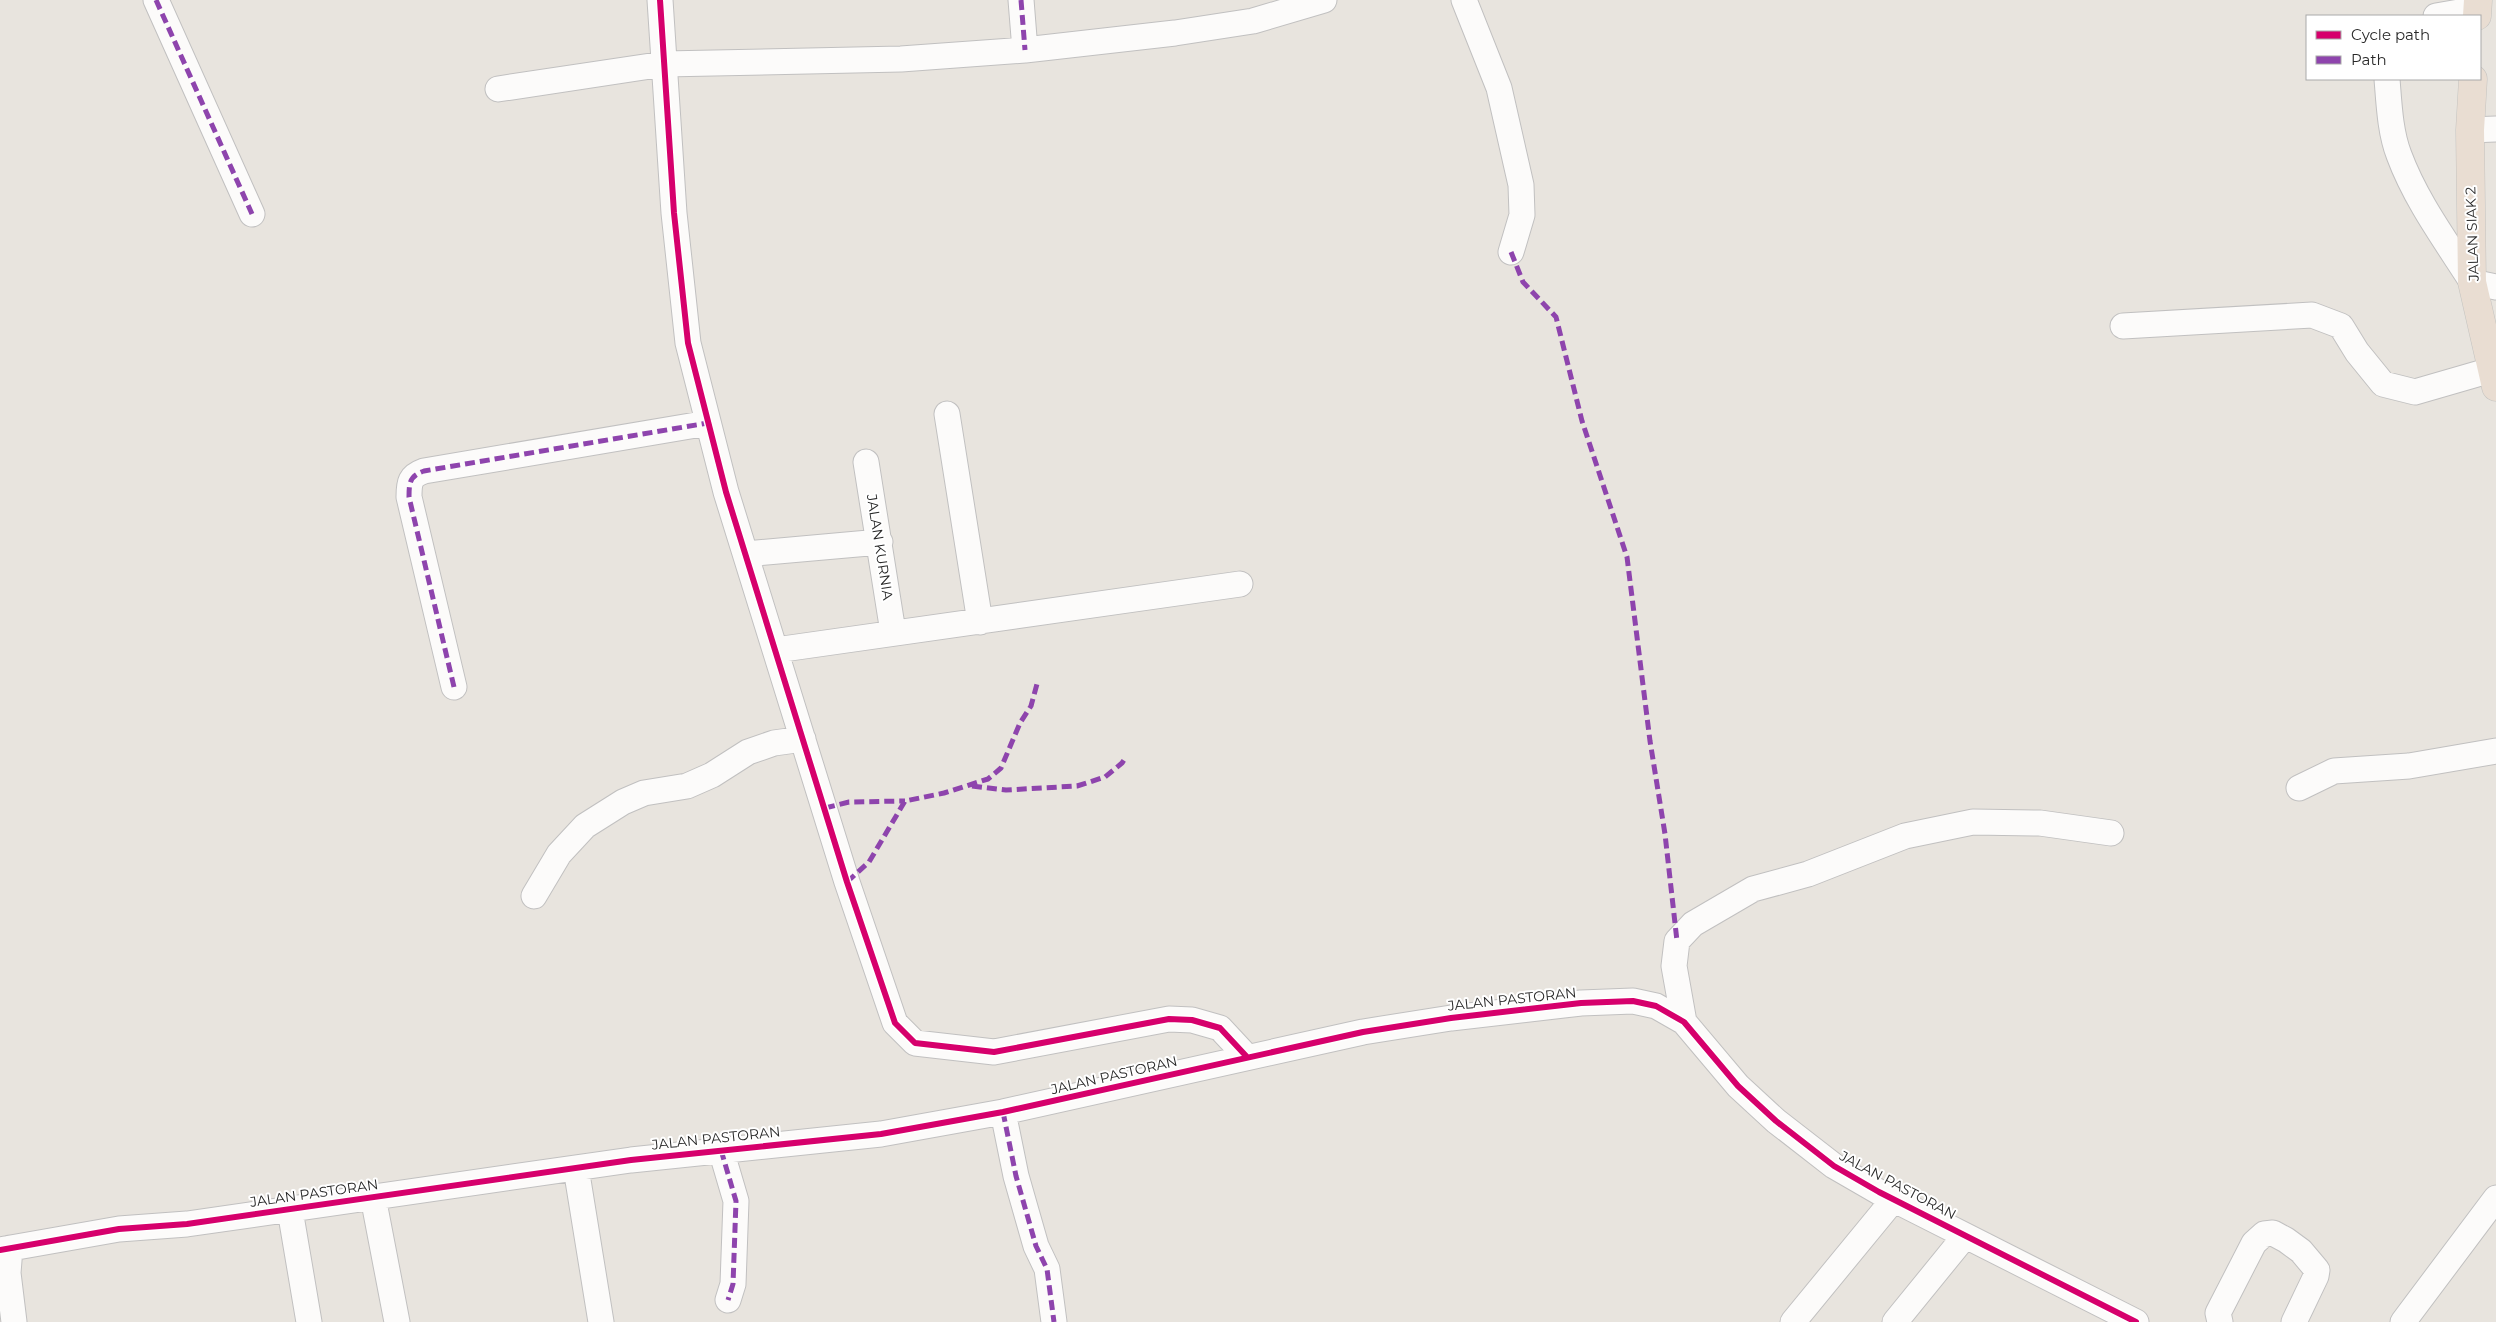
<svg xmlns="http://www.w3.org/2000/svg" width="2496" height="1322" font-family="Montserrat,sans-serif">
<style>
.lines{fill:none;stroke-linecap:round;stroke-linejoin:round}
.minor-casing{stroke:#c1c0c0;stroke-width:27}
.highway-casing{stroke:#c4c3c0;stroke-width:29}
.minor{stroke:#fcfbfa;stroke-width:25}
.highway{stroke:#e9ddd2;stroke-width:28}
.quiet{stroke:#8e44ad;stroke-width:5;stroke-dasharray:10 5;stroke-linecap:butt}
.cycleway-casing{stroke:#fff;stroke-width:9}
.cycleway{stroke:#d6006c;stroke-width:6}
.labels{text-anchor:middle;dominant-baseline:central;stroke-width:4;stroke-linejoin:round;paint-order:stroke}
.street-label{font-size:14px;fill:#292929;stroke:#fff}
</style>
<rect width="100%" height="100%" fill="#e8e4de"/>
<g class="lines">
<!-- minor casing -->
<g class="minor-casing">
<path id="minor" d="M156,0L252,214
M660,0L674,213L688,343L726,492L847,882L895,1023L915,1043L994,1052L1169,1019L1192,1020L1220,1028L1247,1057
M1021,0L1025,50
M1464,0L1499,88L1521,185L1522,215L1511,252
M2436,16L2477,9
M2387,79C2389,103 2390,132 2399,155C2416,201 2446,241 2472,282L2496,287
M498,89L664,64L901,59L1025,50L1175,33L1253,21L1324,0
M2470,130L2496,129
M2123,326L2312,315L2341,326L2357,352L2383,384L2415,392L2491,370
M947,414L980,622
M866,462L893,632
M746,554L880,542
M776,650L1240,584
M454,687L409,497C409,482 410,476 424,471L708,423
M2299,788L2334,771L2409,766L2496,751
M534,896L559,854L585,826L623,802L644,793L687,786L712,775L748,752L774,743L803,739
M1684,1022L1674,966L1677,941L1693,924L1753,889L1808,874L1905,836L1973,822L2040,823L2111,833
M1003,1112L1016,1176L1036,1246L1047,1269L1054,1322
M721,1150L736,1201L733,1284L728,1300
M576,1168L601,1322
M373,1197L397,1322
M290,1210L309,1322
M10,1248L8,1273L14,1322
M0,1250L119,1229L187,1224L631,1160L881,1134L1003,1112L1363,1032L1451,1018L1581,1003L1633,1001L1656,1006L1684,1022L1738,1086L1776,1121L1834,1166L1879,1192L2136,1322
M1793,1322L1894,1199
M1895,1322L1965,1236
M2220,1322L2218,1313L2254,1243L2264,1234L2273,1233L2286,1240L2301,1251L2317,1270L2316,1276L2294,1322
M2403,1322L2496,1198"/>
</g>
<!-- highway casing -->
<g class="highway-casing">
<path id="highway" d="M2477,16L2478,0
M2473,79L2470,130L2472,282L2496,387"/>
</g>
<!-- minor -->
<use href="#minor" class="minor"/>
<!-- highway -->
<use href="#highway" class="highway"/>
<!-- quiet -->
<path class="quiet" d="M156,0L252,214
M1021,0L1025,50
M1511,252L1523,282L1556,317L1582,421L1627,557L1650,741L1665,834L1677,941
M454,687L409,497C409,482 410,476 424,471L708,423
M972,786L1006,790L1077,786L1105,777L1122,763L1126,757
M825,808L849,802L905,801
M847,882L869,862L905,801L944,793L988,779L1001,768L1020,723L1031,706L1037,684
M1003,1112L1016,1176L1036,1246L1047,1269L1054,1322
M721,1150L736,1201L733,1284L728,1300"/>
<!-- cycleway casing -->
<g class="cycleway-casing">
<path id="cycleway" d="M660,0L674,213L688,343L726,492L847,882L895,1023L915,1043L994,1052L1169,1019L1192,1020L1220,1028L1247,1057
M0,1250L119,1229L187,1224L631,1160L881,1134L1003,1112L1363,1032L1451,1018L1581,1003L1633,1001L1656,1006L1684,1022L1738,1086L1776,1121L1834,1166L1879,1192L2136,1322"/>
</g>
<!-- cycleway -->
<use href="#cycleway" class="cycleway"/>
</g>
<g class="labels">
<!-- street labels -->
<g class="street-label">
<text transform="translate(2472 234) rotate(-92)">JALAN SIAK 2</text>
<text transform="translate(880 547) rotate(81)">JALAN KURNIA</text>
<text transform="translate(1512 999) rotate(-6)">JALAN PASTORAN</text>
<text transform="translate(1114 1075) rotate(-13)">JALAN PASTORAN</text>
<text transform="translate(716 1138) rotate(-6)">JALAN PASTORAN</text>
<text transform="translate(1898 1185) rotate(28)">JALAN PASTORAN</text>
<text transform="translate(314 1193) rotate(-8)">JALAN PASTORAN</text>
</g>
</g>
<!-- legend -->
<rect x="2306" y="15" width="175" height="65" fill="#ffffff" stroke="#a9a9a9"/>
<rect x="2316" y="31" width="25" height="8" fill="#d6006c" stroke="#a9a9a9"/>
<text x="2351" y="40" font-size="15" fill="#292929">Cycle path</text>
<rect x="2316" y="56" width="25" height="8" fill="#8e44ad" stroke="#a9a9a9"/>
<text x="2351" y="65" font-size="15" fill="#292929">Path</text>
</svg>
